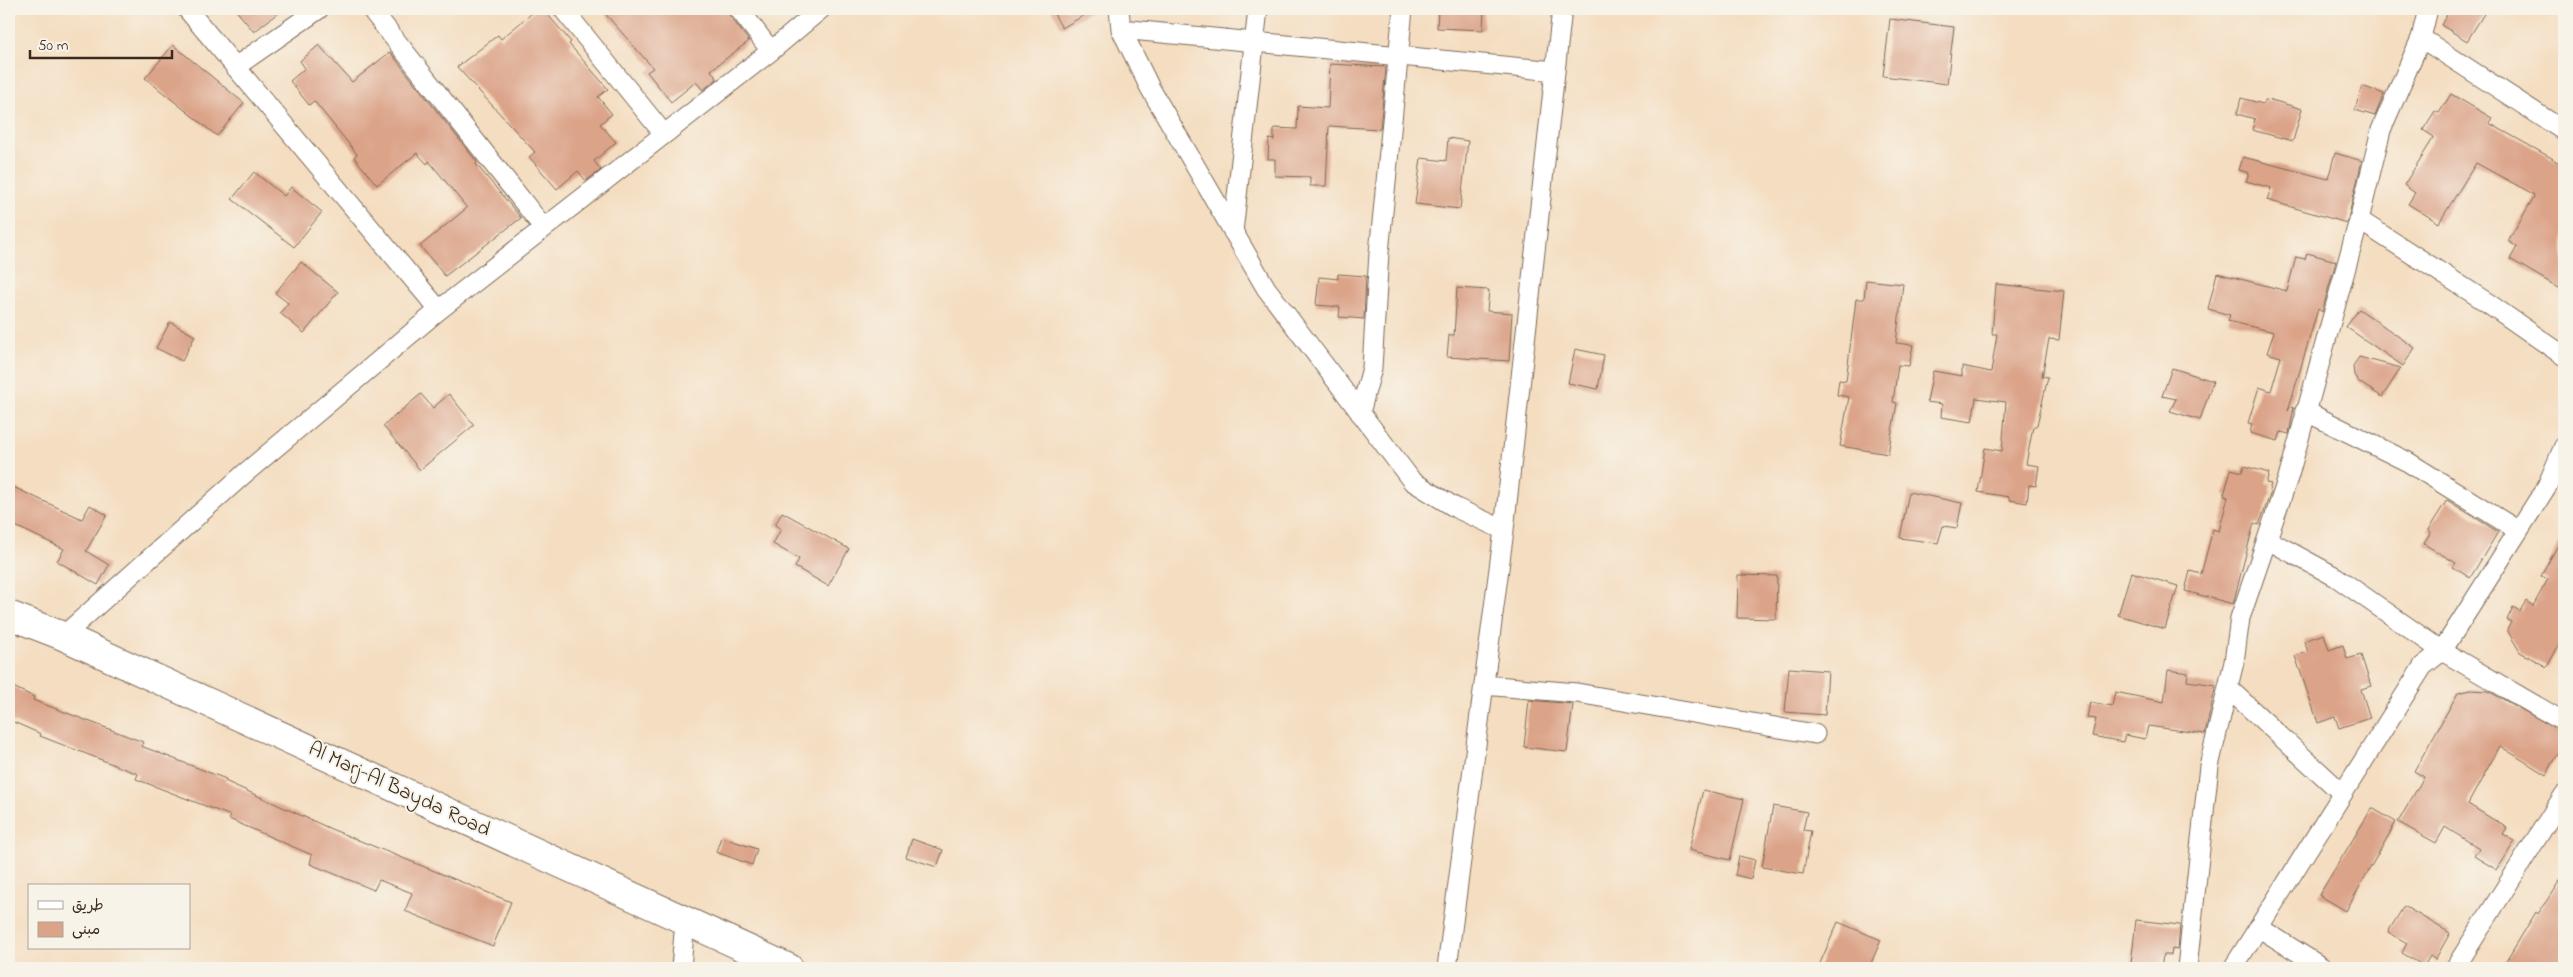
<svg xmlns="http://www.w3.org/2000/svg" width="2573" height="977" font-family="'Indie Flower','Playpen Sans Arabic',sans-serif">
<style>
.building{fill:#dba388}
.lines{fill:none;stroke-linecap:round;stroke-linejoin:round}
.minor-casing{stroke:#7c6957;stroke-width:21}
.highway-casing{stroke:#7c6957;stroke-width:30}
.minor{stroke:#fff;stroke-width:19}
.highway{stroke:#fff;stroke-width:28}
.labels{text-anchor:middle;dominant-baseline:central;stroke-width:4;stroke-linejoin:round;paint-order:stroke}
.street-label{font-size:21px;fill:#3b2a1e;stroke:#f7f3e8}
</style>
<rect width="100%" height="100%" fill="#f7f3e8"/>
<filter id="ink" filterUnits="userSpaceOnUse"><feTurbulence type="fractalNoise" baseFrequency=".02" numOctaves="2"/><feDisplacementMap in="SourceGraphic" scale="10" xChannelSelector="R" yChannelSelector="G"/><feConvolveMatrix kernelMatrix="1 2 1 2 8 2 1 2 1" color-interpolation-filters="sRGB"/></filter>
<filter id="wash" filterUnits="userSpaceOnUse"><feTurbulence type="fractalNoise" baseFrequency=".0096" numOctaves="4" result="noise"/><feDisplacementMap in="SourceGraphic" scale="20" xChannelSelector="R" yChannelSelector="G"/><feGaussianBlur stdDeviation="1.12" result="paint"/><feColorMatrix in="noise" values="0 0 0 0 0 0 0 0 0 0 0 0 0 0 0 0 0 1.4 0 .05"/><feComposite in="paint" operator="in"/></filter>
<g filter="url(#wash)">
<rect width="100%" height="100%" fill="#f4ddc0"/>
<g id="blocks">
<!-- building -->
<path class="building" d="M235,9H283L254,32Z
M537,9H543L571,42L569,44L608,89L598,97L612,114L600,124L616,142L594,161L601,170L586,181L578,171L557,189L529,157L535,152L457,67L498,35L501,39Z
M601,9H728L730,16L749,41L711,70L717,79L703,90L696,82L671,102L647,72L653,68Z
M1051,9H1095L1062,28Z
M1438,9H1484L1483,30L1437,28Z
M2450,9H2487L2467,41L2441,25Z
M1890,19L1954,27L1947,84L1883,76Z
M173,45L244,103L217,136L145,78Z
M319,45L352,82L390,52L477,162L476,164L521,218L445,276L420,246L467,208L429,161L427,164L417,153L377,185L354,157L357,154L314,101L309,105L290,81L305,68L300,61Z
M1330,64L1386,67L1380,129L1329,126L1326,186H1310V177L1275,176V159H1268L1269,139L1274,140V128L1297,129L1298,106L1328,108Z
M2362,86L2384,94L2375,116L2355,110Z
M2451,94L2492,118L2489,123L2564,165V291L2510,259L2517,247L2508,241L2534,197L2533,194L2476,163L2439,223L2408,204L2415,193L2404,185L2434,137L2423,130L2435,111L2439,113Z
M2241,98L2263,104L2265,100L2275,101L2302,109L2293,141L2252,130L2255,119L2237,114Z
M1448,138L1468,141L1460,209L1415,204L1421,158L1446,161Z
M2335,153L2362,161L2347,223L2267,200L2271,188L2246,181L2249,173L2239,170L2243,157L2328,179Z
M254,172L284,196L291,187L322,212L294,247L232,199Z
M2307,253L2336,261L2322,312L2318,309L2288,411L2290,407L2294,408L2289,434L2281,432L2278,441L2250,433L2252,424L2248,423L2259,387L2271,391L2281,357L2267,353L2274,332L2228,321L2230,315L2208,309L2217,273L2287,291L2296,257L2305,259Z
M301,262L338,292L304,333L280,313L288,303L275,293Z
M1338,274L1366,276L1364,319L1339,317L1340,307L1316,305L1319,277L1338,279Z
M1866,280L1903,284L1896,343L1913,345L1909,366L1898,365L1893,402L1897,403L1888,454L1840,446L1849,397L1837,395L1839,380L1846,381L1856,299H1864Z
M1996,284L2064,291L2059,340L2049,339L2042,376L2048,377L2037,425L2033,427L2026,464L2039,466L2036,486L2029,485L2027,503L2009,500V497L1978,492L1985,448L2002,451L2006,402L1976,398L1972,422L1941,417L1942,404L1927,402L1933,371L1962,376V366L1991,372L1997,334H1992Z
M1457,288L1489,290L1487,311L1512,313L1509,361L1447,357L1449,335H1454Z
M2359,309L2415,348L2403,366L2346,327Z
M170,322L195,336L182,361L156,348Z
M1575,349L1604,355L1598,389L1568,383Z
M2359,357L2401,368L2382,397L2359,382L2354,375L2353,366Z
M2172,368L2213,381L2200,420L2170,411L2176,399L2162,396Z
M421,394L433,408L449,394L474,425L420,470L383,426Z
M2244,466L2269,473L2266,483L2271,484L2269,491L2271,492L2259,525L2254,523L2233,604L2185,591L2190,571L2201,574L2213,529L2219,531L2228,497L2224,495L2231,469L2242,472Z
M9,485L82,519L90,505L107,515L86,551L109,565L98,585L57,561L64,549L9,523Z
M1909,492L1962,503L1957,528L1943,526L1938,543L1900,538Z
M2447,500L2498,532L2470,578L2453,567L2456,563L2424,544L2431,532L2428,530Z
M782,512L849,549L828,586L795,567L799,559L773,544L781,529L775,525Z
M2564,534V636L2547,667L2520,652L2507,630L2511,622L2507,620L2513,607L2520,611L2526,601L2533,606L2548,579L2541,576Z
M2131,572L2178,586L2165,629L2118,615Z
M1738,575L1777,576L1776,619L1737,618Z
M2324,634L2329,650L2343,645L2347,659L2361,655L2371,686L2361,689L2370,718L2339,728L2335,717L2318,723L2295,656L2308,652L2304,641Z
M1789,668L1828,671L1825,715L1785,712Z
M2168,670L2188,673L2187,681L2216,685L2205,734L2148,726L2145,739L2125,735L2123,742L2092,736L2096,719L2087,718L2090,702L2112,706L2115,692L2164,702Z
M9,685L34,697L33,700L143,742L141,746L226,779L225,781L331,829L511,902L493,946L405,911L412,893L379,880L374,890L310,864L312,855L229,819L231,816L136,779L138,774L40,736L41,734L9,720Z
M2471,690L2488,691L2564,733V744L2546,775L2500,746L2468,804L2507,828L2503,834L2515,841L2497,870L2474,856L2479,848L2445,827L2436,843L2398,822L2424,777L2414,771L2458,693Z
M1529,700L1573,704L1567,752L1524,747Z
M1703,790L1744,799L1730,860L1689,850Z
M1773,806L1807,812L1803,830L1811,831L1803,874L1762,867Z
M2372,808L2396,822L2346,911L2319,895Z
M721,837L757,849L752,865L716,852Z
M912,839L943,850L937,867L906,857Z
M1739,856L1755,860L1751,879L1735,875Z
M2564,874V968H2502L2536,912L2538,914Z
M2404,906L2450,933L2435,960L2430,956L2424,966L2402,953L2407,943L2388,932Z
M2136,920L2180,925L2178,949L2172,948L2171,955H2163L2161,968L2131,964Z
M1838,922L1881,940L1869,968H1818Z"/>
</g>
</g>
<g filter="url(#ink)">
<use href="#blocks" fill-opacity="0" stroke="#7c6957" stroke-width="1"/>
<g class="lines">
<!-- minor casing -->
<g class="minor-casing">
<path id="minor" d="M187,9L439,310
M371,9L543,227
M563,9L663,133
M739,9L771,51
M1119,9L1121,29L1150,88L1266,288L1412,481L1456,508L1504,530
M1121,29L1555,71
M2421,38L2564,131
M235,67L319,9
M2359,220L2488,303L2564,356
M1233,232L1258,9
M2305,411L2408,462L2517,530
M1360,413L1372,368L1379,253L1403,9
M2268,540L2336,577L2442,651L2564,722
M63,636L244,474L439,310L771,51L821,9
M1484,685L1577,693L1815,734
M2229,689L2342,793
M2258,927L2323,968
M681,968L685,921
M1447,968L1504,530L1562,9
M2187,968L2209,766L2234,662L2240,618L2289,475L2359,220L2381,130L2421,38L2428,9
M2233,968L2423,666L2442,651L2547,486L2564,446
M2455,968L2564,795"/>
</g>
<!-- highway casing -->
<g class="highway-casing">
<path id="highway" d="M9,615L63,636L789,968"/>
</g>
<!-- minor -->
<use href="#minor" class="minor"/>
<!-- highway -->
<use href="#highway" class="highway"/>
</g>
</g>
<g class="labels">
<!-- street labels -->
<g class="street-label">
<text transform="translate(399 790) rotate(25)">Al Marj-Al Bayda Road</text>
</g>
</g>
<!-- margin -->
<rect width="2573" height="977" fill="none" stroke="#f7f3e8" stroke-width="30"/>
<!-- legend -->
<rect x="28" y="884" width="162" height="65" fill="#f7f3e8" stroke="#aca397"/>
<rect x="38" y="901" width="25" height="8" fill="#ffffff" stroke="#aca397"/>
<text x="72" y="910" font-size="15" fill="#3b2a1e">طريق</text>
<rect x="38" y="922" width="25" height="15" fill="#dba388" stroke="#aca397"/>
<text x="72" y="934" font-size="15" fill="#3b2a1e">مبنى</text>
<!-- scale -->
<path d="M30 50v8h142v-8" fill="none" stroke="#3b2a1e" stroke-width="2.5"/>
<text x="38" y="50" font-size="15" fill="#3b2a1e" stroke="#f7f3e8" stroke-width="4" paint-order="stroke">50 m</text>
</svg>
